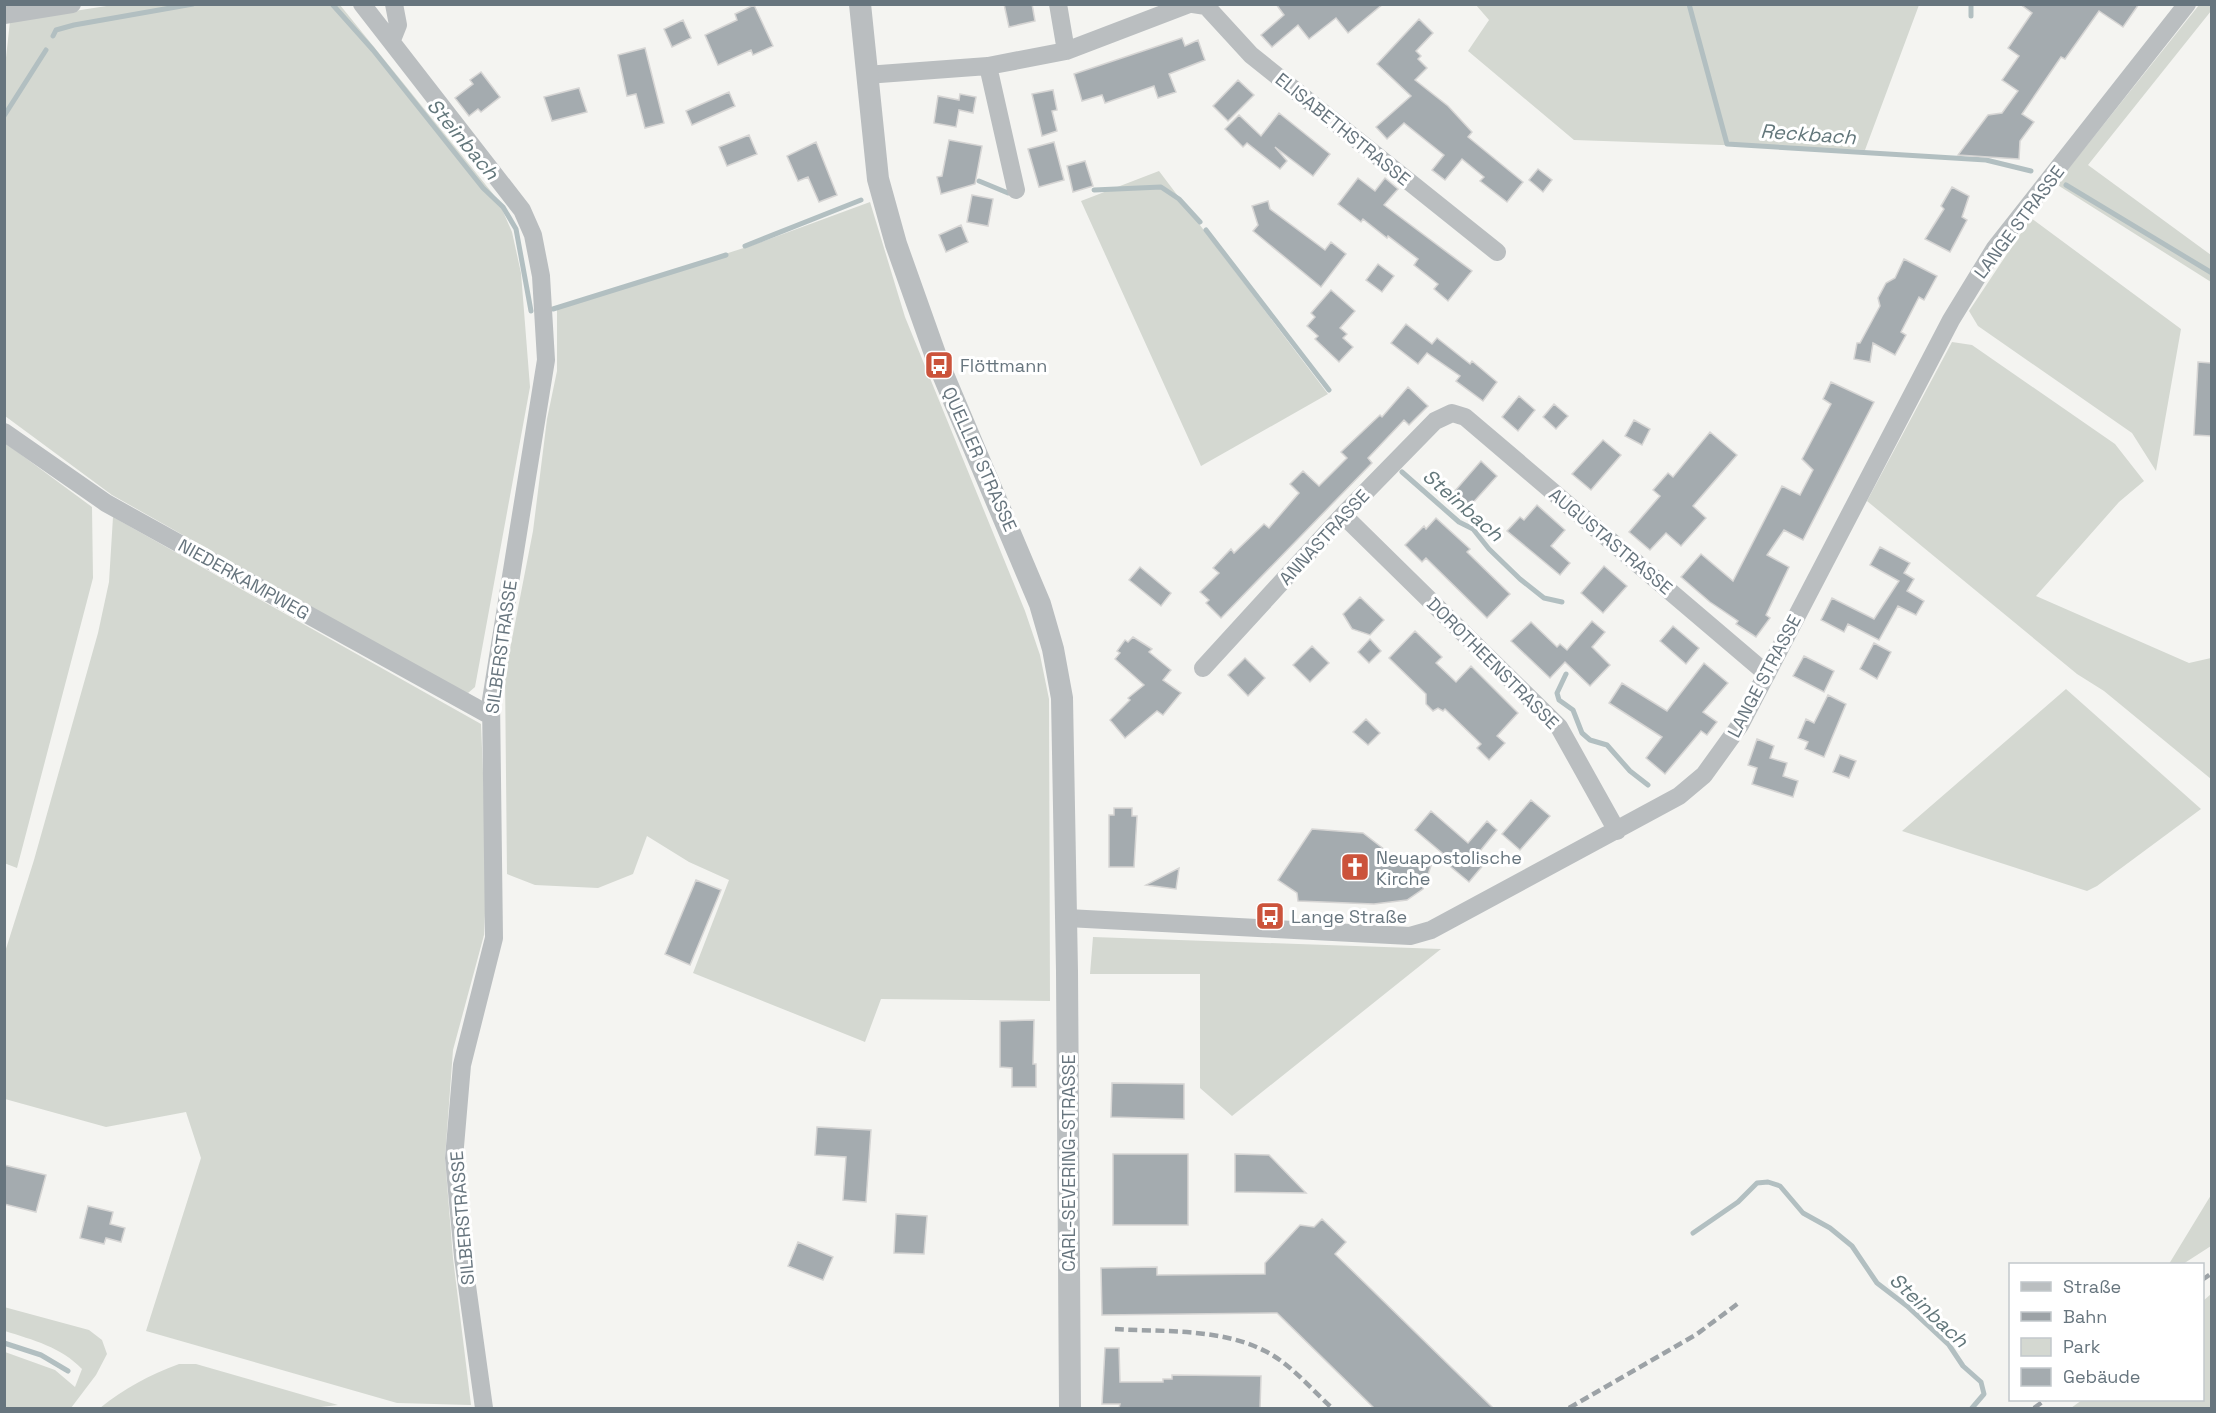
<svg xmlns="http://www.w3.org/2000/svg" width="2216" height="1413" font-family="'Space Grotesk',sans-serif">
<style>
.green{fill:#d4d8d1}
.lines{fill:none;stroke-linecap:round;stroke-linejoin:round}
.stream{stroke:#b2bfc1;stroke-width:5}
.building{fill:#a4abaf;stroke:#d6d5d4;stroke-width:1.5}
.minor{stroke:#babec0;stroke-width:18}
.tertiary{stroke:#babec0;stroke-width:22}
.rail{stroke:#9ca2a6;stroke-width:4.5;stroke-dasharray:9 4.5;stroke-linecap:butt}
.labels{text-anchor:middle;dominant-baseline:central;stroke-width:6;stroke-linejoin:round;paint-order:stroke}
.street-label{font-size:18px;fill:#67757e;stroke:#fff}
.poi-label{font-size:18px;fill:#67757e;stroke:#fff;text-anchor:start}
.water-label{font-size:20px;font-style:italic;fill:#63777b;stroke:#fff}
</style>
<rect width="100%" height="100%" fill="#f4f4f1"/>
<!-- green -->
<path class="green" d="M113,5H340L498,200L512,232L521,273L530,387L475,687L468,693L458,690L112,495L5,416L4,76L10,21Z
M1476,5H1919L1865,150L1574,140L1468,51L1489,20Z
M2199,5H2211V11L2088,165L2211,255V282L2056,184Z
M1159,171L1328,394L1201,466L1081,201Z
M870,202L905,317L1025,611L1040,655L1049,699L1050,1001L881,999L865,1042L693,973L729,880L689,862L647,836L633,874L598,888L535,885L507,874L505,675L533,531L547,419L557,371V308L753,245Z
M2031,218L2181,329L2156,471L2132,433L1978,326L1969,311Z
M1952,342L1972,345L2115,444L2144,481L2119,502L2036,596L2189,663L2211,658V779L2104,691L2077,674L1867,501Z
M4,442L92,507L93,578L17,868L4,863Z
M113,517L481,724L487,870L484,935L453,1050L445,1158L453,1258L471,1405L397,1403L146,1331L201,1158L186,1112L106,1127L5,1099V952L34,860L98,633L109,582Z
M2066,689L2201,809L2097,886L2087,891L1902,831Z
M1093,937L1441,949L1232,1116L1200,1088V974H1090Z
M2211,1195V1246L2183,1264H2169Z
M2211,1294V1408H2071L2082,1400H2202L2203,1301Z
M4,1307L89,1330L102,1340L107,1354L96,1375L71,1408H5V1352L55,1370L75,1387L82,1369C61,1347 33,1340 5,1331Z
M179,1364H196L338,1405L312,1408H100C125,1388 149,1375 179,1364Z"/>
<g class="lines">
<!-- stream -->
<path class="stream" d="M332,4L373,50L483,188L503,207L516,229L531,311
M1689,4L1727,144L1986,160L2031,171
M1971,4V16
M53,36L56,30L74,25L193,4
M4,116L46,50
M979,181L1008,193
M2066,185L2212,273
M1094,190L1161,187L1179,199L1200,222
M1206,230L1329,390
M745,246L861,200
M553,309L726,255
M1402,472L1459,522L1473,529L1489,549L1520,579L1544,598L1562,602
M1566,674L1557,693L1559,700L1573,710L1582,733L1590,740L1607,745L1630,771L1648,785
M1693,1233L1738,1202L1757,1183L1768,1182L1780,1186L1803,1213L1830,1228L1852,1246L1877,1283L1907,1306L1949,1345L1963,1366L1981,1382L1984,1394L1972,1408
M4,1343L41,1355L68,1371"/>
</g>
<!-- building -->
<path class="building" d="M1004,4H1032L1035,21L1009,27Z
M1276,4H1383L1348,33L1336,18L1309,39L1298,25L1272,47L1261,35L1284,15Z
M2020,4H2139L2123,27L2099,11L2065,59L2061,57L2022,114L2034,122L2020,141L2019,159L1958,155L1988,115L2002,113L2018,91L2002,80L2019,56L2008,48L2032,13Z
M754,5L773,46L753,55L751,50L718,65L705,35L737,20L735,14Z
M1419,19L1433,33L1416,51L1421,56L1418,59L1427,68L1415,80L1448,106L1472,132L1468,137L1523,182L1507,202L1480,181L1484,177L1462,159L1445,180L1432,170L1444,155L1404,123L1387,139L1376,127L1411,96L1377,64Z
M683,20L691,38L672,47L664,29Z
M1182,38L1185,46L1198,40L1205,60L1169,74L1176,92L1158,98L1154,86L1105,103L1102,95L1082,101L1074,74Z
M645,48L664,123L645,128L636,94L627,96L618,55Z
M481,72L500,97L481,112L478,109L469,116L455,98L473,84L470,80Z
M1238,80L1254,95L1228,121L1213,106Z
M579,88L587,112L552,121L544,97Z
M1053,90L1057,110L1052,111L1057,131L1042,136L1032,94Z
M729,92L735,106L692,125L686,111Z
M960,94L976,97L973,113L959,110L956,127L934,123L938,96L959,100Z
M1279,113L1330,154L1313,176L1275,147L1287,161L1280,169L1247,143L1243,147L1225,129L1239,115L1261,136Z
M749,135L757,154L727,166L719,147Z
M949,140L982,146L975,184L941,194L937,177L942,176Z
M816,142L837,195L819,202L808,177L798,181L787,156Z
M1054,142L1064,180L1039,187L1028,149Z
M1085,161L1093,186L1073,192L1067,166Z
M1538,169L1552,180L1543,192L1529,180Z
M1358,178L1375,191L1385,178L1398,189L1384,205L1472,271L1448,301L1434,289L1438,284L1414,265L1418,259L1388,236L1387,238L1363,219L1361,222L1338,204Z
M1952,187L1969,196L1962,217L1967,220L1950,252L1925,239L1944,209L1941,206Z
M972,195L993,199L988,226L967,222Z
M1268,201L1270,209L1325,250L1331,242L1346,254L1321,287L1253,231L1258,225L1252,206Z
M961,225L968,242L946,252L939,235Z
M1904,259L1937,276L1924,300L1919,297L1901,332L1906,335L1895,355L1873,343L1870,362L1854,359L1857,343H1860L1880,306L1878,298L1886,283L1895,278Z
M1378,264L1394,276L1382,292L1366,280Z
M1331,290L1355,311L1340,328L1347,334L1343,338L1353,347L1339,362L1315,339L1318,336L1307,326L1315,317L1311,313Z
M1406,324L1432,344L1437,338L1470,364L1472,361L1497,382L1483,401L1456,381L1460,376L1427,353L1418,364L1391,343Z
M2198,362L2211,363V436L2194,435Z
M1831,382L1874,402L1803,540L1784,530L1767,555L1789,567L1766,615L1770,618L1756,637L1736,624L1738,621L1710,602L1681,577L1701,554L1733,581L1782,486L1800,495L1813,470L1802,459L1831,404L1823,399Z
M1408,387L1428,406L1409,425L1404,420L1368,458L1372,463L1221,618L1206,603L1209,600L1200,592L1219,573L1213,568L1231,549L1234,553L1264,524L1269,528L1299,493L1290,484L1303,471L1319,486L1347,458L1341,452L1380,415L1382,417Z
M1519,396L1535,410L1518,431L1502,417Z
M1554,404L1568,416L1556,429L1543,417Z
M1634,420L1650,429L1642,445L1625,436Z
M1710,432L1737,455L1693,506L1706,518L1681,546L1666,533L1650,550L1629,532L1660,496L1653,490L1668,473L1673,477Z
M1603,440L1621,455L1591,490L1572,474Z
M1481,461L1497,476L1470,506L1454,492Z
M1537,505L1565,530L1551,546L1570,563L1560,575L1507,531L1520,517L1524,520Z
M1436,518L1470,549L1467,552L1510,594L1487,618L1426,558L1422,562L1405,545L1424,526L1426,529Z
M1880,547L1910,563L1904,573L1914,579L1907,591L1924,601L1916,615L1898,606L1879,640L1848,624L1844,632L1821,620L1832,598L1874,619L1899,581L1870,565Z
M1604,566L1627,586L1603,613L1581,593Z
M1140,567L1171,593L1161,606L1129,580Z
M1360,597L1384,620L1370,635L1352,629L1343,614Z
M1592,621L1605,632L1592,647L1610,665L1590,686L1565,662L1550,678L1511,641L1531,622L1557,647L1560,644L1567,650Z
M1673,626L1699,648L1686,664L1660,641Z
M1415,631L1442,657L1436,663L1456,682L1471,666L1518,713L1497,736L1505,743L1489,760L1477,748L1481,744L1445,709L1443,711L1438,708L1433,711L1426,704V694L1389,658Z
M1133,637L1152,649L1149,652L1171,670L1163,680L1181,693L1163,715L1157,711L1125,738L1110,720L1130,700L1128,698L1144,685L1115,659L1120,653L1117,651L1125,640L1128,642Z
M1370,639L1381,651L1369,663L1358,652Z
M1874,643L1891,652L1877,679L1860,669Z
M1312,646L1329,663L1310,682L1293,665Z
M1804,656L1834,671L1824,692L1793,676Z
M1245,658L1265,678L1248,696L1228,675Z
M1704,663L1728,683L1703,712L1717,722L1707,735L1701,731L1665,774L1646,758L1662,737L1609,703L1622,683L1667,711Z
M1828,695L1846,704L1824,757L1805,749L1808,742L1798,738L1806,719L1814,723Z
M1366,719L1380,733L1368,745L1353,732Z
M1757,739L1774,746L1770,758L1787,763L1783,776L1798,781L1793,797L1752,784L1757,768L1748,765Z
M1840,755L1856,761L1849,778L1833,772Z
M1531,800L1550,816L1520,850L1502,834Z
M1114,808H1132V816H1137L1134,867H1109V815H1114Z
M1431,811L1468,843L1487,821L1497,830L1476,856L1485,863L1469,882L1439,857L1448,858L1415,830Z
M1312,829L1363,833L1393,856L1434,857L1423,889L1407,900L1374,904L1298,901L1297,893L1278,880Z
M1179,868L1176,889L1146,885Z
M696,880L721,890L690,965L665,954Z
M1034,1020L1033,1064H1036V1087H1012V1068L1000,1067V1021Z
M1112,1083L1184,1084V1119L1111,1117Z
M817,1127L871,1130L866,1202L843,1200L846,1157L815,1155Z
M1113,1154H1188V1225H1113Z
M1235,1154L1269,1155L1306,1193L1235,1192Z
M4,1165L46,1175L36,1212L4,1204Z
M88,1206L113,1212L110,1224L125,1228L121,1242L106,1238L104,1244L80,1238Z
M896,1214L927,1216L924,1254L894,1253Z
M1322,1219L1346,1242L1335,1254L1493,1408H1374L1277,1313L1102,1315L1101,1268L1157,1267V1275L1265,1274V1263L1300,1225L1314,1227Z
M798,1242L833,1257L823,1280L788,1266Z
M1105,1348H1119L1120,1382H1163V1379H1172V1375L1261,1376L1260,1408H1119L1120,1404H1102Z"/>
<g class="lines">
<!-- minor -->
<path class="minor" d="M362,4L522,210L533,235L541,276L546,360L491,700L494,938L462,1065L454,1158L463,1257L484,1408
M1058,4L1066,51
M1193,4L1206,6L1251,55L1497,252
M4,15L72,4
M392,40L398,25L394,4
M988,66L1016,190
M866,75L988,66L1066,51L1189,4
M4,432L106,503L491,716
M1343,515L1559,727L1617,831
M1203,668L1343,515L1435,421L1452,413L1465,417L1767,674
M1067,918L1410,936L1431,930L1679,796L1704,775L1740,725L1951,320L1995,248L2187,4"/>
<!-- tertiary -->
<path class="tertiary" d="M860,4L878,179L896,244L939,365L1040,604L1053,649L1062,698L1067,971L1070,1408"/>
<!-- rail -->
<path class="rail" d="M2202,1280L2212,1273
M1115,1329C1164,1332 1220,1328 1265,1351C1291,1364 1311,1389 1332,1408
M1569,1408L1697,1334L1740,1302
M2034,1408L2045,1400"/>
</g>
<!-- icons -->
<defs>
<g id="bus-square" transform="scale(1.5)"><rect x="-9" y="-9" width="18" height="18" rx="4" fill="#cb533b" stroke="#fff"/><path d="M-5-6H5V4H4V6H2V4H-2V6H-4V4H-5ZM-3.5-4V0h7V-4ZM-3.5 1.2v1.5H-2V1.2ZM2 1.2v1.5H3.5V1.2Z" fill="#fff"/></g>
<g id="church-square" transform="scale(1.5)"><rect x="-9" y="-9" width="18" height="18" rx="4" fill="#cb533b" stroke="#fff"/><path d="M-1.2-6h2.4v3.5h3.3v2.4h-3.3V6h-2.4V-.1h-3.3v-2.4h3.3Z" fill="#fff"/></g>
</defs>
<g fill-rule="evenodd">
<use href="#bus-square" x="939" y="365"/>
<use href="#church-square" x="1355" y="867"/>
<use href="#bus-square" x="1270" y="916"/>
</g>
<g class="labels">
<!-- street labels -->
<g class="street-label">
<text transform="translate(1343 129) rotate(39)">ELISABETHSTRASSE</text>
<text transform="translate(2019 222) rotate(-53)">LANGE STRASSE</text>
<text transform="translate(980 459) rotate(66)">QUELLER STRASSE</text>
<text transform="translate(1324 537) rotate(-47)">ANNASTRASSE</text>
<text transform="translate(1611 541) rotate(40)">AUGUSTASTRASSE</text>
<text transform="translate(244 579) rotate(29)">NIEDERKAMPWEG</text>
<text transform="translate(501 647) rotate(-82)">SILBERSTRASSE</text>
<text transform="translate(1493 663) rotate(45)">DOROTHEENSTRASSE</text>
<text transform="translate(1764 676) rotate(-62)">LANGE STRASSE</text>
<text transform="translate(1068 1163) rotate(-90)">CARL-SEVERING-STRASSE</text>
<text transform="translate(462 1218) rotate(-95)">SILBERSTRASSE</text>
</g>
<!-- poi labels -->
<g class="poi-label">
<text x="960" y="365">Flöttmann</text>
<text x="1376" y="857">Neuapostolische<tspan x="1376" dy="21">Kirche</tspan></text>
<text x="1291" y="916">Lange Straße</text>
</g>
<!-- water labels -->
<g class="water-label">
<text transform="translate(1808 134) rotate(4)">Reckbach</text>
<text transform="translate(463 139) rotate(50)">Steinbach</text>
<text transform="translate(1463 505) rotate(41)">Steinbach</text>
<text transform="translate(1929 1310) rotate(43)">Steinbach</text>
</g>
</g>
<!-- border -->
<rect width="2216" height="1413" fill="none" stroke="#67757e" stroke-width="12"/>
<!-- legend -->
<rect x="2009" y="1263" width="195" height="138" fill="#ffffff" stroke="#c2c8cb" stroke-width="1.5"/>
<rect x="2021" y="1282" width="30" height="9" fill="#babec0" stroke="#c2c8cb" stroke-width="1.5"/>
<text x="2063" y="1293" font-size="18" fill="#67757e">Straße</text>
<rect x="2021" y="1312" width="30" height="9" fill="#9ca2a6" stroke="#c2c8cb" stroke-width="1.5"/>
<text x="2063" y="1323" font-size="18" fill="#67757e">Bahn</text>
<rect x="2021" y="1338" width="30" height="18" fill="#d4d8d1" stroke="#c2c8cb" stroke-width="1.5"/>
<text x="2063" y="1353" font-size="18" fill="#67757e">Park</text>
<rect x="2021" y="1368" width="30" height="18" fill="#a4abaf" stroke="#c2c8cb" stroke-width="1.5"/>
<text x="2063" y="1383" font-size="18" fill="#67757e">Gebäude</text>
</svg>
